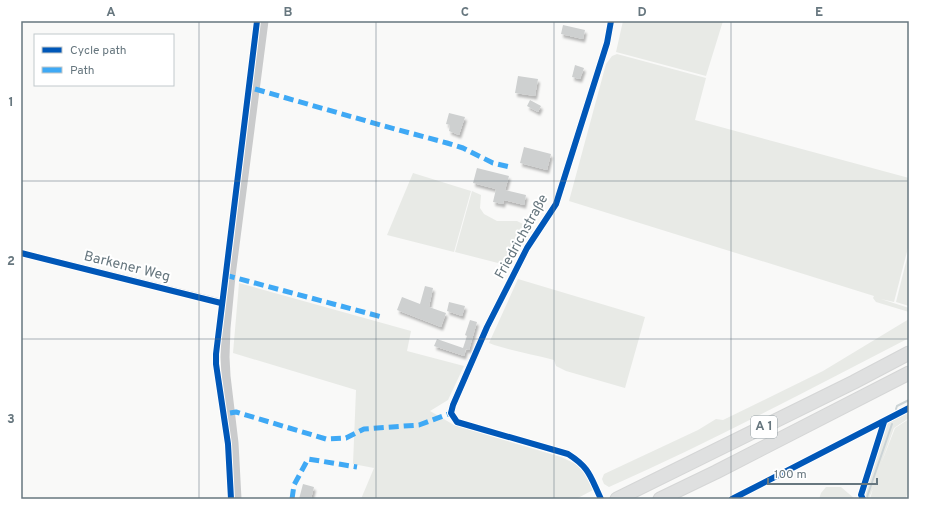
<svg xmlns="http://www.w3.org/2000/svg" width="930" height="520" font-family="Overpass,sans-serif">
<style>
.green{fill:#e8eae6}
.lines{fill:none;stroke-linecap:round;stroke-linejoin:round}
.stream{stroke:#ccd4d6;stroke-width:2}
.building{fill:#ced0d0;filter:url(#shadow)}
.motorway-casing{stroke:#d5d6d6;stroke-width:15}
.minor{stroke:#cacbcc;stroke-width:7}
.tertiary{stroke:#cacbcc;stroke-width:9}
.motorway{stroke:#dfe0e0;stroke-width:13}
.quiet{stroke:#3fa9f5;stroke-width:5;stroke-dasharray:10 5;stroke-linecap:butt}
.cycleway-casing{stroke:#fff;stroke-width:8}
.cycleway{stroke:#0057b8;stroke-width:6}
.grid{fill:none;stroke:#67777f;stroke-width:1;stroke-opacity:0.55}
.labels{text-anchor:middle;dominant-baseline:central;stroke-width:4;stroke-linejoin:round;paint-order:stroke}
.shield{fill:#fff;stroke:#95a0a5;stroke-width:1}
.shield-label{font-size:13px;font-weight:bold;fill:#67777f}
.street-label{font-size:14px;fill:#67777f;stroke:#fff}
.neatline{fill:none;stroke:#67777f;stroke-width:1.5}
.grid-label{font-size:13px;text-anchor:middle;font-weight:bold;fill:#67777f}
</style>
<defs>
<filter id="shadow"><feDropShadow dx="2" dy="3.5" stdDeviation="1" flood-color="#0004"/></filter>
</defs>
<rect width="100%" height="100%" fill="#f9f9f8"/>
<!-- green -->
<path class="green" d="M623,21H723L706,76L616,52Z
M617,54L706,78L695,120L909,178V244L894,302L881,299L909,308V312L876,302L873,298L874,296L569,201L606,64L612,56Z
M413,173L471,191L454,252L387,235Z
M472,191L481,195L480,208L484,214L497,221H517L523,224L533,230L512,261L506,263H498L455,252Z
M909,250V306L896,302Z
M518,279L645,317L625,388L566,371L556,366L554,360C532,354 510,351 489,343Z
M239,283L411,331L407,351L464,366L448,400L430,411L454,425L561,457L580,466L587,477L593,490L576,499H361L374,468L353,464L356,390L233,353Z
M909,319V338C810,389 711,442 609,487L604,484L602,479L604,474L698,430L716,419L723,420L823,371Z
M909,411V418L894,428L881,464L895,428L909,419V491L905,499H870L873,488L869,499H865L863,494L887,423Z
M826,487H841L855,499H819L821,493Z"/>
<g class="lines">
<!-- stream -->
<path class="stream" d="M896,409L897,406L909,400
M867,497L892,424"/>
</g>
<!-- building -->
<path class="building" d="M563,25L585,30L583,39L561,34Z
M575,65L584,68L580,79L572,77Z
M518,76L538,79L535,96L515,93Z
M530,100L541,106L538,112L527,106Z
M449,113L465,117L459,135L449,131L450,125L446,124Z
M524,147L551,154L547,170L520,163Z
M477,168L509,176L505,190L526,195L524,205L504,200L503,204L493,202L496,189L473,183Z
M425,286L433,288L429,307L446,313L441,327L397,310L402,297L420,304Z
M449,302L465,306L462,316L447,311Z
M470,320L477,322L469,350L466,349L464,356L434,346L437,339L463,348L467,336L465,335Z
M303,484L314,487L311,499H299Z"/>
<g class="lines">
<!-- motorway casing -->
<g class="motorway-casing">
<path id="motorway" d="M617,499L854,382L909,353
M660,499L716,472L909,373"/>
</g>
<!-- minor -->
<path class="minor" d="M21,253L228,304
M451,413L453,405L487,327L527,248L556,204L607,43L611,21"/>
<!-- tertiary -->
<path class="tertiary" d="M237,499L234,443L226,376L225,357L226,328L231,276L264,21"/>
<!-- motorway -->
<use href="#motorway" class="motorway"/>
<!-- quiet -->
<path class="quiet" d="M255,89L384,126L447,143L463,148L493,163L510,167
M225,275L382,317
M230,413L236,412L326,439L346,438L364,429L419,425L451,413L452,414
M292,499L294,485L308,459L357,467"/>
<!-- cycleway casing -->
<g class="cycleway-casing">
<path id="cycleway" d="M21,253L221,303
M231,499L228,444L216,364V354L257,21
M601,499C590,476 590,468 568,454L457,422L451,413L453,405L487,327L527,248L556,204L607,43L611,21
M732,499L909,408
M863,499L861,495L884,422"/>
</g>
<!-- cycleway -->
<use href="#cycleway" class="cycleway"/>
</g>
<!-- grid -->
<path class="grid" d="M199,21V499M376,21V499M554,21V499M731,21V499M21,181H909M21,339H909"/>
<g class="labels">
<!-- shield labels -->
<rect class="shield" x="751" y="416" width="26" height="22" rx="3"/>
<g class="shield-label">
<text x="764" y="427">A 1</text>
</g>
<!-- street labels -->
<g class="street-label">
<text transform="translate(522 237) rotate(-61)">Friedrichstraße</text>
<text transform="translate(127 267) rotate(14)">Barkener Weg</text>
</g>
</g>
<!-- border -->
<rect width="930" height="520" fill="none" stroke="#ffffff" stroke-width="44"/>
<!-- legend -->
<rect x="34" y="34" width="140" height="52" fill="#ffffff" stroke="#c2c9cc"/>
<rect x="42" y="47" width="20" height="6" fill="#0057b8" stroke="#c2c9cc"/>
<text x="70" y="54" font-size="12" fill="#67777f">Cycle path</text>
<rect x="42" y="67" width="20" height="6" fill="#3fa9f5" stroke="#c2c9cc"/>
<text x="70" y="74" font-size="12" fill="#67777f">Path</text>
<!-- scale -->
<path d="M768 478v6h109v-6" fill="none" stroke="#67777f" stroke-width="2"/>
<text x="774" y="478" font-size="12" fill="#67777f" stroke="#ffffff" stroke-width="3" paint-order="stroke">100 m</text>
<rect x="22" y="22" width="886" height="476" class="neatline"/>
<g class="grid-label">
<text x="111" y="16">A</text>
<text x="288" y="16">B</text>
<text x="465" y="16">C</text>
<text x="642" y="16">D</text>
<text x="819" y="16">E</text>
<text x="11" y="106">1</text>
<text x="11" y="265">2</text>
<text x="11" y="423">3</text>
</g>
</svg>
